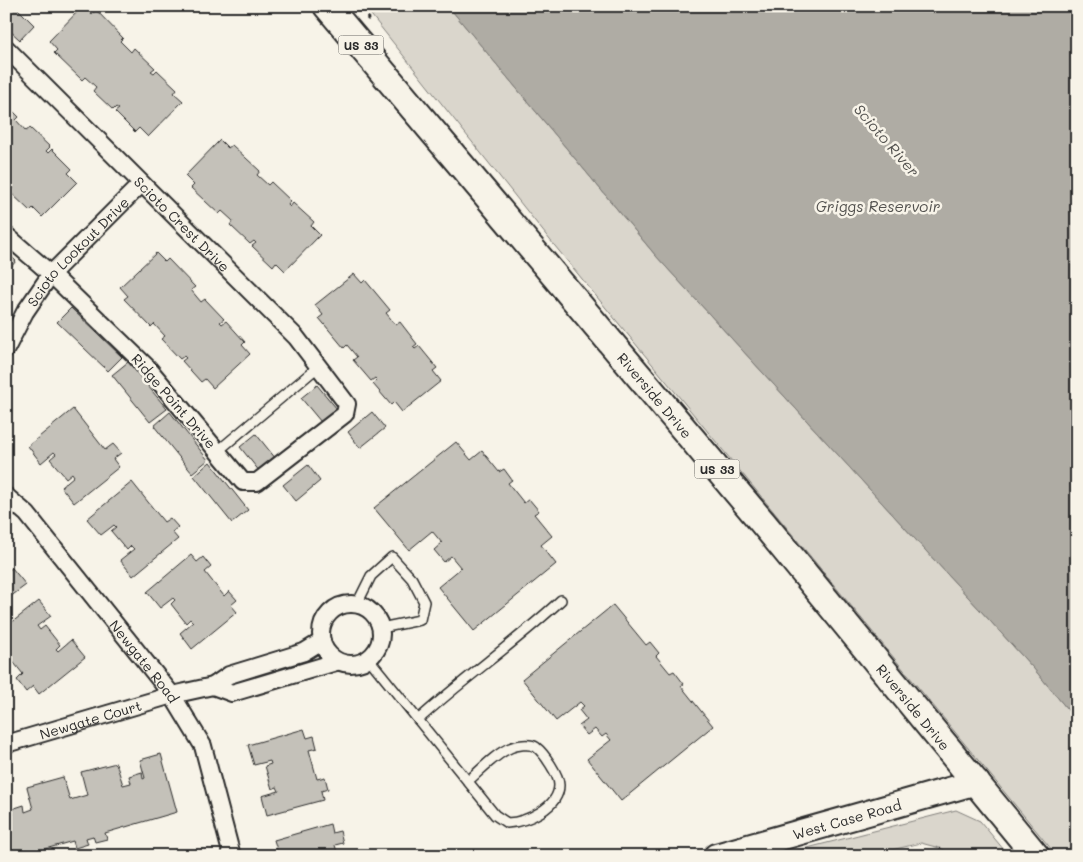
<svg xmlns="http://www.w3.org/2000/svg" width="1083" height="862" font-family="Mali,sans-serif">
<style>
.green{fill:#dad6cc;stroke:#82807c}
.water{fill:#afaca4;stroke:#7a7874}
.building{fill:#c4c1b9;stroke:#2b2b2b}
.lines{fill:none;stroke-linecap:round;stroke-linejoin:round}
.lane-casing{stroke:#2b2b2b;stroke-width:12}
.street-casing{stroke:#2b2b2b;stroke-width:20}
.secondary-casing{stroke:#2b2b2b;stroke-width:28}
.primary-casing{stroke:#2b2b2b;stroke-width:30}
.path{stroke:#2b2b2b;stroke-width:3;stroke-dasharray:4 4;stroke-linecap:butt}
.lane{stroke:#f7f3e8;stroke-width:9}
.street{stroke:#f7f3e8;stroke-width:16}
.secondary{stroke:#f7f3e8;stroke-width:24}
.primary{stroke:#f7f3e8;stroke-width:26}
.labels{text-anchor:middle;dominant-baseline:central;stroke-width:5;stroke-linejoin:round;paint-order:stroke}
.shield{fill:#f7f3e8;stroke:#686764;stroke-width:1}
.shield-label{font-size:12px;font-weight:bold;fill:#2b2b2b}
.street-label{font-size:14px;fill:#2b2b2b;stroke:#f7f3e8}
.water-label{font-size:15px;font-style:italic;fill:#53524f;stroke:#f7f3e8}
</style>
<rect width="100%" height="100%" fill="#f7f3e8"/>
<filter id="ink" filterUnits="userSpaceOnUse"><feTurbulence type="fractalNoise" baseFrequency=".02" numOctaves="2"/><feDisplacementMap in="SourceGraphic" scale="10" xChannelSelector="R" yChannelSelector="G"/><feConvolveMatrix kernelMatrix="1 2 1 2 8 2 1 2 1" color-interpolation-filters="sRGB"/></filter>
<g filter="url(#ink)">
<!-- green -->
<path class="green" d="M364,6H448L656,256L1034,669L1077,721V856H1057L550,240Z
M956,810L980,821L1009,856H950L943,849L921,843L866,856H776Z"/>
<!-- water -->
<path class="water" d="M448,6H1077V721L1034,669L656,256Z"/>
<!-- building -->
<path class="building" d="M8,6H15L34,25L20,40L6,27Z
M83,6L92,14L96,10L123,38L120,41L131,52L134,48L155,68L151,71L154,73L157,70L177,89L174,93L183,101L148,137L139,128L135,132L115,112L119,109L116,107L113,110L93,91L96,87L85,77L82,80L54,53L57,50L49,41Z
M6,104L19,117L16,120L26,131L30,128L50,147L46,151L48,153L52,149L72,169L68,173L77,182L42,217L33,208L30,211L10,192L13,188L11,186L6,188Z
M220,140L228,148L232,145L260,171L257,175L268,185L271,182L291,201L288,205L290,207L293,203L314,222L311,226L320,235L285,271L276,262L273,266L252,246L256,243L254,241L250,244L230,225L233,221L222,211L219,214L191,188L194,185L185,176Z
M6,252L16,261L6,273Z
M156,253L165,262L168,259L195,287L191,290L201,302L205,299L224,319L220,322L222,324L226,321L245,342L242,345L250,354L213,388L205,379L201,382L182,361L186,358L184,356L180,359L161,339L165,336L154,324L151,327L124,299L128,296L120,287Z
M354,274L362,283L365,280L390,310L386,313L396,325L400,322L417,344L413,347L415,349L419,346L437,368L433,371L441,381L402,412L394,402L391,405L373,384L377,380L375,378L371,381L353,360L357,357L347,345L344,348L319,318L323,315L315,305Z
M71,308L122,357L108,371L57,322Z
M128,362L167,409L150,422L112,375Z
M317,385L337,409L321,422L301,398Z
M73,409L105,450L113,444L121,453L113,459L119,467L74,503L61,487L74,476L72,473L66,478L50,459L56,454L54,452L41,463L28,446Z
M170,412L208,460L192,473L154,426Z
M372,412L385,428L360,448L348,432Z
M256,434L276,459L260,472L240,447Z
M456,442L471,460L482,451L499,472L504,469L512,480L508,483L524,503L529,499L539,511L534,514L552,536L541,545L556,564L474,631L438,587L461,568L451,556L444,562L434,550L442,543L432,531L409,550L374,508Z
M210,462L248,510L232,523L194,476Z
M308,465L320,481L296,501L283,485Z
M132,482L164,522L170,518L178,527L172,532L178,539L133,576L120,560L134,549L131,546L127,550L111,531L116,527L114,525L101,535L87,519Z
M191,555L197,562L203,557L211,567L205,572L224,596L229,591L237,600L231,605L237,612L192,649L180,633L193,622L190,619L186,623L171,604L175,600L173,598L160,608L147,592Z
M12,568L26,585L6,600V572Z
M39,601L51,616L37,626L40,630L45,626L60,645L56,649L58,651L71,640L85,657L39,694L33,686L26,692L17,680L23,674L6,653V627Z
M613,605L646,645L650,642L659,653L656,656L670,673L674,671L684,684L681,686L713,726L621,801L587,759L611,740L606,734L602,737L595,729L587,735L579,726L587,720L579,710L584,706L580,702L556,721L522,679Z
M304,729L307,738L314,736L317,748L309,750L317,779L325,777L328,789L321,791L323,800L267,815L262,796L279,791L277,787L272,789L265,766L271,764L270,761L254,765L248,745Z
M161,754L177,812L105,833L107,839L95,842L93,836L86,838L88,844L75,848L73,841L21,856H6V802L10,816L13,815L12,809L24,805L25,812L33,809L27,787L63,777L70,800L87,795L81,772L116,763L123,785L131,783L129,776L142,772L143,779L145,778L140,760Z
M330,824L332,833L340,831L343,843L335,845L338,856H279L274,840Z"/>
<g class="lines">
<!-- lane casing -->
<g class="lane-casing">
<path id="lane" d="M218,451L319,366
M357,604L371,576L392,557L412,579L424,602L420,620L381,628
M369,659L495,815L507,823C526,822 559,808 559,785C559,775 544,753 536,747C530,743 516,745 510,748C495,754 480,771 468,781
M418,720C464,678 515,643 561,600"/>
</g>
<!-- street casing -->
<g class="street-casing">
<g id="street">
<path id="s1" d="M6,48L296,337L347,404L345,414L257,482H243L148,368L51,274L6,235"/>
<path id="s2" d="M6,349L25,312L51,274L141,184"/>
<path id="s3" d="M6,496L27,514L172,695L203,746L232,856"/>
<circle cx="351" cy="634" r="30"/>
<path d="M213,686L232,693L336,662"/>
<path id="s4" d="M6,744L172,695L213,686L229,675L304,652L322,641"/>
</g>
</g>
<!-- secondary casing -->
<g class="secondary-casing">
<g id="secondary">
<path id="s5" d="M716,856L977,782"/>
</g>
</g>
<!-- primary casing -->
<g class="primary-casing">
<g id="primary">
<path id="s6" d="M327,6L763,523L1036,856"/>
</g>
</g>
<!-- path -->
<path class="path" d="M367,20L379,6"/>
<!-- lane -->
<use href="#lane" class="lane"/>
<!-- street -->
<use href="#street" class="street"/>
<!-- secondary -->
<use href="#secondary" class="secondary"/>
<!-- primary -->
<use href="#primary" class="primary"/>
</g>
</g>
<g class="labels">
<!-- shield labels -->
<g class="shield">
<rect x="338.5" y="35.5" width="45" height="19" rx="4"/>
<rect x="694.5" y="459.5" width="45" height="19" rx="4"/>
</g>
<g class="shield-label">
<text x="361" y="45">US 33</text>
<text x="717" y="469">US 33</text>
</g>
<!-- street labels -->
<g class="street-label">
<text stroke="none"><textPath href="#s1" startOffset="249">Scioto Crest Drive</textPath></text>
<text stroke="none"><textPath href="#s2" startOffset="122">Scioto Lookout Drive</textPath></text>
<text stroke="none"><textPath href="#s6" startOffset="509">Riverside Drive</textPath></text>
<text transform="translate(174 401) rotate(49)">Ridge Point Drive</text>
<text stroke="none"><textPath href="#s3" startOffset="216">Newgate Road</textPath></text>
<text stroke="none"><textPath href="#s6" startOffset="914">Riverside Drive</textPath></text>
<text stroke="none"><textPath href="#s4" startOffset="88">Newgate Court</textPath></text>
<text stroke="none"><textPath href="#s5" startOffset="136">West Case Road</textPath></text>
</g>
<!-- water labels -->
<g class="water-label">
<text transform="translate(887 140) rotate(49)">Scioto River</text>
<text x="878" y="206">Griggs Reservoir</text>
</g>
</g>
<!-- margin -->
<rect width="1083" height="862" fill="none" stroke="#f7f3e8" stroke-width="25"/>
<rect x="12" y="12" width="1058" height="837" fill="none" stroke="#2b2b2b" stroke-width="2" filter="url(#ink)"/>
</svg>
